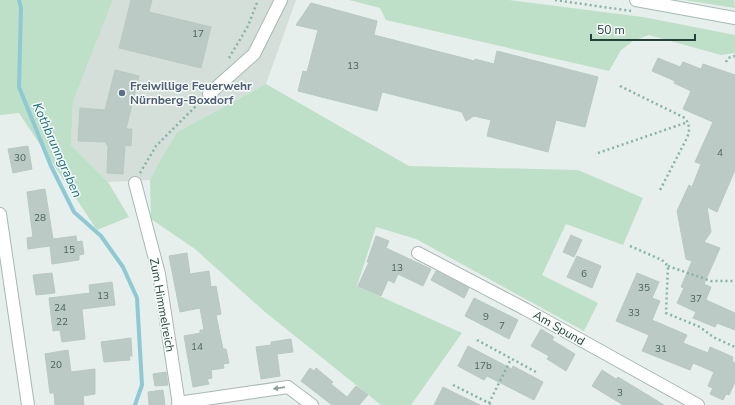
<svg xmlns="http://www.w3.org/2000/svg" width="735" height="405" font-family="'Nunito Sans',sans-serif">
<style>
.built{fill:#d4dfda}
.green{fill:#bfe0c8}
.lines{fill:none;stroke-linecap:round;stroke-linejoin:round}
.stream{stroke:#8ec9d4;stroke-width:4}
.building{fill:#bbcac4;stroke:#b8c9c2}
.minor-casing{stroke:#a8b8b2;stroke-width:14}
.secondary-casing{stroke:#a4bbb3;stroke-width:14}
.path{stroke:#86b3a5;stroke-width:2.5;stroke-dasharray:2 3;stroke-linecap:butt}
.minor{stroke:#fff;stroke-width:12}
.secondary{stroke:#fff;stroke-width:12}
.oneway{fill:#92a09c}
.service-dot{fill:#5c6f8a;stroke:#f7fbf9;stroke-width:1.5}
.labels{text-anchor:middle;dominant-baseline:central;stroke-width:3;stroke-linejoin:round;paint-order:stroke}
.number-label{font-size:10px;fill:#4a645c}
.service-label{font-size:12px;font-weight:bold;fill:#4e5e75;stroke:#f7fbf9;text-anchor:start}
.street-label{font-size:12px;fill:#24423a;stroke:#f7fbf9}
.water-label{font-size:13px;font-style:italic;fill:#1c6f80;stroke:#f7fbf9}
</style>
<rect width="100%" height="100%" fill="#e6efeb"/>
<!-- built -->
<path class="built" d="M113,0H296L266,84L177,132L159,162L150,180L108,182L71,145L73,102Z"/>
<!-- green -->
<path class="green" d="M0,0H113L73,102L71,145L108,182L129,217L97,230L19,113L0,115Z
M349,0H509L643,17L735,35V53L721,55L649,35L633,41L621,50L609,71L386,20L380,8Z
M684,0H734L735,8Z
M266,84L409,166L578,170L643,198L623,245L566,224L542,275L598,303L584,331L416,239L376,227L357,286L462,333L411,405H381L265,312L195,249L151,219L150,180L159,162L177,132Z"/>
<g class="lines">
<!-- stream -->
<path class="stream" d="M19,0L21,8L19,87L51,166L74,212L101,236L123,267L137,298L142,385L135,405"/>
</g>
<!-- building -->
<path class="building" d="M131,0H152L149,12L211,27L201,68L119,48Z
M311,3L377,21L374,35L475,61V59L494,64L497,51L598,77L585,127L556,120L548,152L487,136L491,120L474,116L466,121L462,112L382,92L377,111L298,91L303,71L307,72L318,30L296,25Z
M658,58L680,67L683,62L701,69L703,64L735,75V170L717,212L707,207L711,232L704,242L720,248L704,284L711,287L706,300L735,313V330L717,323L715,327L693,318L696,312L677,303L684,288L681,287L692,261L686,259L677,211L689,185L692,187L701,164L695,162L713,122L683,109L691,91L674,83L675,81L652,71Z
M115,70L139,76L126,129H132L131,146L125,145L123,174L107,173L108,145L106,144V142L78,141L80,108L105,110Z
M28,146L32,169L13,173L8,149Z
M45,189L53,239L76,236L77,242L82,241L84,254L79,255V260L52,264L50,246L28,249L27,238L33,237L27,192Z
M571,235L582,240L574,257L563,252Z
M376,236L389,241L386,248L431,269L423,286L398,274L394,283L388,280L381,296L358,286L369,262H367Z
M187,253L190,274L209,271L211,287L216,286L221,314L216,315L223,349H226L229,363L223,364L224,368L211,370L212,378L207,379L209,384L193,387L184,336L200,333V330H204L200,308L180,312L169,256Z
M577,256L601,266L592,288L567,277Z
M436,271L469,288L464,298L431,280Z
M52,273L55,293L36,295L33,275Z
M637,273L659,282L652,298L660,301L652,320L687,335L683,343L708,353L710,347L733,357L732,361L735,363V382L729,395L726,394L723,400L710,394L713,388L708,386L714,372L693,363L690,370L642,351L649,335L616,321Z
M112,282L115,305L82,309L85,339L62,342L60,330L53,331L49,298L90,293L89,285Z
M474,298L518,320L509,339L465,316Z
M541,329L554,337L552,340L575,354L566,371L547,359L549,356L531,346Z
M131,338L132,356H129L130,360L104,362L101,342Z
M291,339L293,352L277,354L280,376L261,379L256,347L271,345V342Z
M468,346L512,369L513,366L543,382L534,400L487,376L484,380L458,366Z
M68,350L71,372L95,369V394L83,396L84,405H55L54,393H50L45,354Z
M310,368L314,371L316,368L333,382L331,384L347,397L356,386L368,395L359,405H332L301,381Z
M602,370L616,379L618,377L664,405H623L592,386Z
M166,372L168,385L155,386L153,374Z
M443,387L457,394L480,405H434Z
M163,390L165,405H149L148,392Z"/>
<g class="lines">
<!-- minor casing -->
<g class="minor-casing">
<path id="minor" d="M209,94L254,54L281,0
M135,183L159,274L179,405
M0,214L28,405
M418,253L525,309L698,405
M178,403L288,387L312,405"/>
</g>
<!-- secondary casing -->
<g class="secondary-casing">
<path id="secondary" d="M636,0L735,18"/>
</g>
<!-- path -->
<path class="path" d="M555,0L631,11
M229,58L248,26L258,0
M726,62L728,58L735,56
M620,86L685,118C690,125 690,130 687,138L660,190
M598,153L688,122
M140,173L156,146L200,102
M630,246L662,260L668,266L666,313L700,327L713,337L735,347
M668,266L711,281H735
M477,340L536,372
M453,385L489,403L511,359
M489,403L492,405"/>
<!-- minor -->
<use href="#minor" class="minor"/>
<!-- secondary -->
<use href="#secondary" class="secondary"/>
</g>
<!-- one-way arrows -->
<defs><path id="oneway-solid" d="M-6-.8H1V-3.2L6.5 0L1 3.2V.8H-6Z"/></defs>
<use class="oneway" href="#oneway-solid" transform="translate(279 388) rotate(172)"/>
<!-- markers -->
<circle class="service-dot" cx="122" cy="93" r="4"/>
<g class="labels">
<!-- number labels -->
<g class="number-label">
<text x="198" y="34">17</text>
<text x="353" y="66">13</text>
<text x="720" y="153">4</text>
<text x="20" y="158">30</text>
<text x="40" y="218">28</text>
<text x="69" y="250">15</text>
<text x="397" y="268">13</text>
<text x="584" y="274">6</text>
<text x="644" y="288">35</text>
<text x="103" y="296">13</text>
<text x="696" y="299">37</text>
<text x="60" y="308">24</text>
<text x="634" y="313">33</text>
<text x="486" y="317">9</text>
<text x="62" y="322">22</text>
<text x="502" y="326">7</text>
<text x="197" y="347">14</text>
<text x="661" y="349">31</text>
<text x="56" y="365">20</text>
<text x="483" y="366">17b</text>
<text x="620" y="393">3</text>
</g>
<!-- service labels -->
<g class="service-label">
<text x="130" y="86">Freiwillige Feuerwehr<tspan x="130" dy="14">Nürnberg-Boxdorf</tspan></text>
</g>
<!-- street labels -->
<g class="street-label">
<text transform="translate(162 305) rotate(80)">Zum Himmelreich</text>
<text transform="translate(559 328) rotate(30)">Am Spund</text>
</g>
<!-- water labels -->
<g class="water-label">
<text transform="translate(57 150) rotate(66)">Kothbrunngraben</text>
</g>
</g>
<!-- scale -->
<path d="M591 34v6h104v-6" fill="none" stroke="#24423a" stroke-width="2"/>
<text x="597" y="34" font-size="12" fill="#24423a" stroke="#f7fbf9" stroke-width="3" paint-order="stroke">50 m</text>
</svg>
